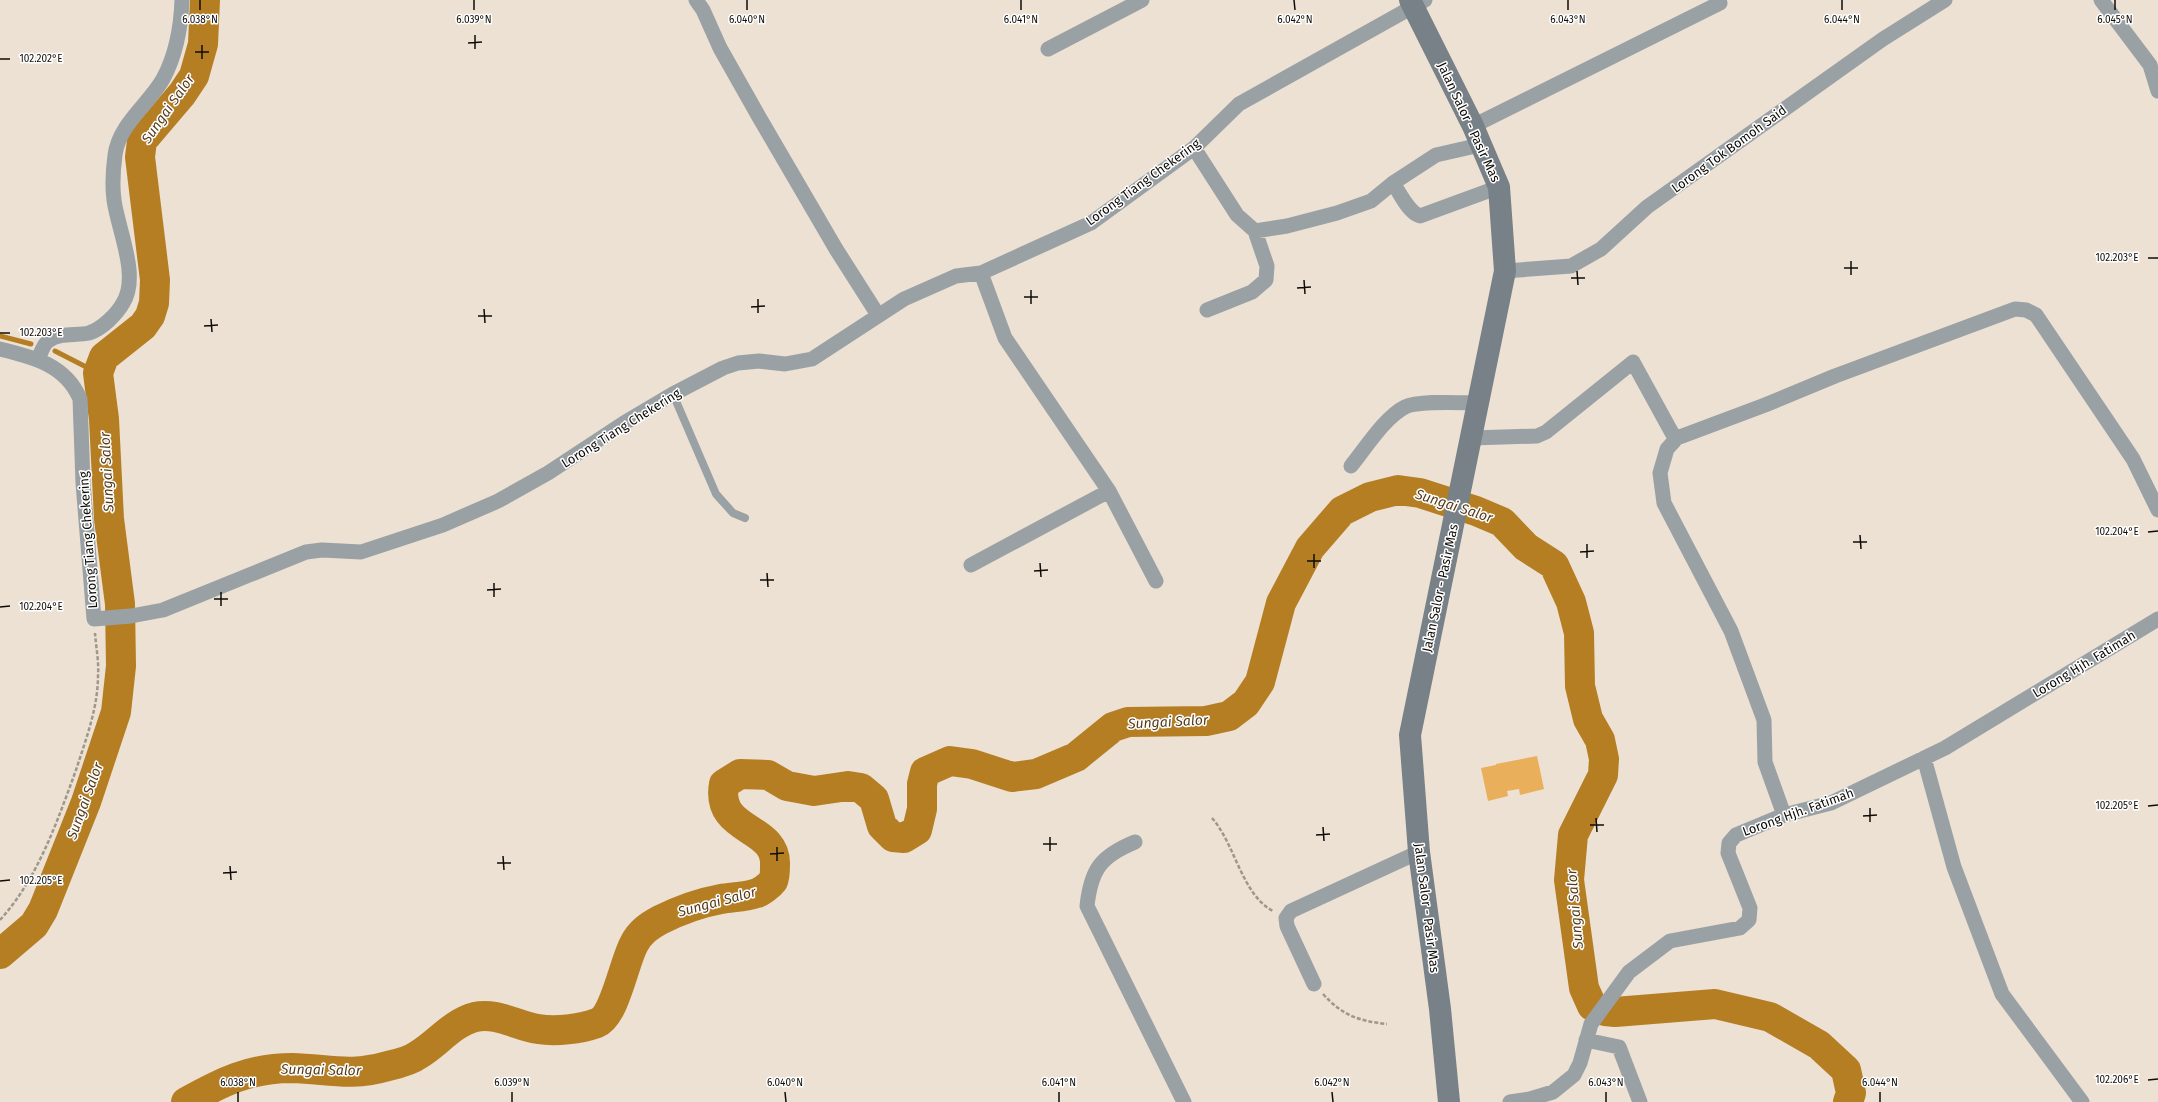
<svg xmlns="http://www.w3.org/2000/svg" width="2158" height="1102" font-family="'Fira Sans',sans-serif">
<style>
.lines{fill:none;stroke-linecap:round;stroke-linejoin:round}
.stream{stroke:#b67e23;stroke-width:5}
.river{stroke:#b67e23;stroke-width:30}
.building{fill:#eaaf5b}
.path{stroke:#9f978c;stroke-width:2.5;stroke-dasharray:4 2;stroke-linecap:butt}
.lane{stroke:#9aa1a5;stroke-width:8}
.street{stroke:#9aa1a5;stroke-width:15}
.secondary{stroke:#778187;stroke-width:22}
.ticks{fill:none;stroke:#0f0c07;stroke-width:1.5}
.labels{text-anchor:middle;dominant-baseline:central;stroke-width:3;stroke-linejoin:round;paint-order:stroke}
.street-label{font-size:13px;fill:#0f0c07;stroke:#fff}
.water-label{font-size:14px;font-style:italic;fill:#563d1a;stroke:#fff}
.ticks-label{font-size:10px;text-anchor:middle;fill:#0f0c07;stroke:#fff;stroke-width:3;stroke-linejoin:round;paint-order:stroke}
</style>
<rect width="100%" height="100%" fill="#ece1d3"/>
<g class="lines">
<!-- stream -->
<path class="stream" d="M0,336L31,344
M55,351L98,373"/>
<!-- river -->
<path class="river" d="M0,954L34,925L43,910L86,802L116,712L121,666L120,604L109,519L104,419L98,373L104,357L143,326L150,316L154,303L155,280L140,157L142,141L182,94L194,76L203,44L205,0
M186,1102C222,1082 249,1068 292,1068C329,1069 350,1077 388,1066C397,1064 410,1061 418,1055C437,1044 452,1023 475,1017C497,1012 517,1026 538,1029C556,1032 580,1029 597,1023C615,1016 624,962 634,944C640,932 649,926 660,920C680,910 699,903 721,899C732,897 746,897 757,893C761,892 770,885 773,881C775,877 775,869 775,865C777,825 715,833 724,784L740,774L768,775L787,786L814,791L848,786L861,788L874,799L882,826L893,837L904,838L917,830L922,809V784L925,772L950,761L972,764L1012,777L1036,774L1076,757L1113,727L1128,722L1206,721L1229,716L1246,703L1260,682L1281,603L1310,548L1342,511L1370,497L1398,490L1420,493L1476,511L1502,522L1526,547L1554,565L1571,602L1579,633L1580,686L1588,719L1600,740L1604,759L1603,775L1573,835L1569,880L1584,988L1592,1006L1605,1011L1615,1012L1715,1004L1770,1017L1819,1045L1846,1070L1851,1093L1848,1102"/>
</g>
<!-- building -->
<path class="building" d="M1537,756L1544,789L1520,795L1519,789L1507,791L1508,796L1488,801L1481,768L1496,765V764Z"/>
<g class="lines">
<!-- path -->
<path class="path" d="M1212,818C1235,844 1242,895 1273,911
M0,920C38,878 57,822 76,770C86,739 98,708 98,675C99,662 96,647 95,633
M1323,994C1343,1016 1359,1021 1387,1024"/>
<!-- lane -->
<path class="lane" d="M673,394L716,494L733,513L745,518"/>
<!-- street -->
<path class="street" d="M696,0L703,10L720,48L759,117L836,249L878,315
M2101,0L2150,65L2158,91
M1048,49L1142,0
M1473,126L1720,3
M1194,148L1237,215L1255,231L1267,266L1266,280L1252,292L1207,310
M1393,183C1400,193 1408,212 1420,216L1499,187
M1255,231L1287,226L1337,213L1371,201L1393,183L1436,155L1480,145
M1505,271L1571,266L1601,249L1647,207L1883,39L1945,0
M981,273L1005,338L1109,491L1156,581
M0,349C33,357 66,365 80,399L83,483L94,619L131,616L163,610L306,552L322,550L361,552L443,525L498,501L548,473L624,423L673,394L723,368L738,363L759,361L785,364L812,359L904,299L956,276L981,273L1091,223L1194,148L1239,104L1425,0
M38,359C41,353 43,345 48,341C60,332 76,336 89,333C102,329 117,314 123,303C140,276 118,230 114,200C112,185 113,170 115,155C119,124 149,104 163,79C176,55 181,27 182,0
M1472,438L1537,436L1546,432L1633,362L1672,433L1677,438
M1351,466C1365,449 1385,417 1405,407C1419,400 1462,403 1479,403
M971,565L1109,491
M1924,758L1954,867L2002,994L2082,1102
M1784,815L1765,762L1764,720L1731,631L1664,503L1660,473L1667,449L1677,438L1765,405L1835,376L2015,309L2026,310L2036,315L2133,459L2158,510
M1135,842C1101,856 1091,869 1087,906L1184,1102
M1314,984L1287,926L1286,918L1291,911L1419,852
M1586,1040L1619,1047L1640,1102
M1510,1102L1530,1099L1553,1092L1574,1075L1580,1063L1591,1024L1629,972L1670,941L1740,928L1749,920L1750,908L1728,853L1729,843L1736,835L1784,815L1831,803L1945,748L2158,619"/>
<!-- secondary -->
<path class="secondary" d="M1410,0L1473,126L1499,187L1505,271L1410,735L1419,852L1440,1009L1449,1102"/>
</g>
<!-- ticks -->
<path class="ticks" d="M200,0V10M474,0V10M747,0V10M1021,0V10M1294,0L1295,10M1568,0V10M1842,0V10M2115,0V10M475,35V49M468,43L482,42M202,45V59M195,52H209M0,59H10M2148,258H2158M1851,261V275M1844,268H1858M1577,271L1578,285M1571,278H1585M1304,280L1305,294M1297,288L1311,287M1031,290V304M1024,297H1038M758,299V313M751,307L765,306M484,309L485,323M478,316H492M211,319L212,332M204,326L218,325M0,333H10M2148,532L2158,531M1860,535L1861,549M1853,542H1867M1587,544V558M1580,552L1594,551M1314,554V568M1307,561H1321M1040,563L1041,577M1034,571L1048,570M767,573L768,587M760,580H774M494,583V597M487,590L501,589M221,592V606M214,599H228M0,607L10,606M2148,806L2158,805M1870,808V822M1863,816L1877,815M1596,818L1597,832M1590,825H1604M1323,827L1324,841M1316,835L1330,834M1050,837V851M1043,844H1057M777,847V861M770,854L784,853M503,856L504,870M497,863H511M230,866L231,880M223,873L237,872M0,881L10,880M2148,1080L2158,1079M238,1092V1102M512,1092V1102M785,1092L786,1102M1059,1092V1102M1332,1092L1333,1102M1606,1092V1102M1880,1092V1102"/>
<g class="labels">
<!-- street labels -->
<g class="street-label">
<text transform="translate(1469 122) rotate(65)">Jalan Salor - Pasir Mas</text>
<text transform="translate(1729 149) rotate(-36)">Lorong Tok Bomoh Said</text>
<text transform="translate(1143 182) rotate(-36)">Lorong Tiang Chekering</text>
<text transform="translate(621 428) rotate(-32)">Lorong Tiang Chekering</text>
<text transform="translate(88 540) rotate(-94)">Lorong Tiang Chekering</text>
<text transform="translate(1440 588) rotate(-78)">Jalan Salor - Pasir Mas</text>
<text transform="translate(2084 664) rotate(-31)">Lorong Hjh. Fatimah</text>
<text transform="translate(1798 812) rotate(-20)">Lorong Hjh. Fatimah</text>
<text transform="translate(1427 908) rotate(83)">Jalan Salor - Pasir Mas</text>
</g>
<!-- water labels -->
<g class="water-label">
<text transform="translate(168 109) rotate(-55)">Sungai Salor</text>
<text transform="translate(107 472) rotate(-93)">Sungai Salor</text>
<text transform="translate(1454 506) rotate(18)">Sungai Salor</text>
<text transform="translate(1168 722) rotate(-3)">Sungai Salor</text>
<text transform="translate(85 801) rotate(-70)">Sungai Salor</text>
<text transform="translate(717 902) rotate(-15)">Sungai Salor</text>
<text transform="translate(1575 909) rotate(-95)">Sungai Salor</text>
<text transform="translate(321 1070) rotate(1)">Sungai Salor</text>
</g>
</g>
<g class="ticks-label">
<text x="200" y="23">6.038°N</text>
<text x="474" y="23">6.039°N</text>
<text x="747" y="23">6.040°N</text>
<text x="1021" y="23">6.041°N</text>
<text x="1295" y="23">6.042°N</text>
<text x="1568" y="23">6.043°N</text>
<text x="1842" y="23">6.044°N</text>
<text x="2115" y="23">6.045°N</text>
<text x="41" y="62">102.202°E</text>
<text x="2117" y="261">102.203°E</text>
<text x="41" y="336">102.203°E</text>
<text x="2117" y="535">102.204°E</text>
<text x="41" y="610">102.204°E</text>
<text x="2117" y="809">102.205°E</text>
<text x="41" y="884">102.205°E</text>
<text x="2117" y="1083">102.206°E</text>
<text x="238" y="1086">6.038°N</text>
<text x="512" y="1086">6.039°N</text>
<text x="785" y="1086">6.040°N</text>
<text x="1059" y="1086">6.041°N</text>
<text x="1332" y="1086">6.042°N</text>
<text x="1606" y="1086">6.043°N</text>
<text x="1880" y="1086">6.044°N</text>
</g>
</svg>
